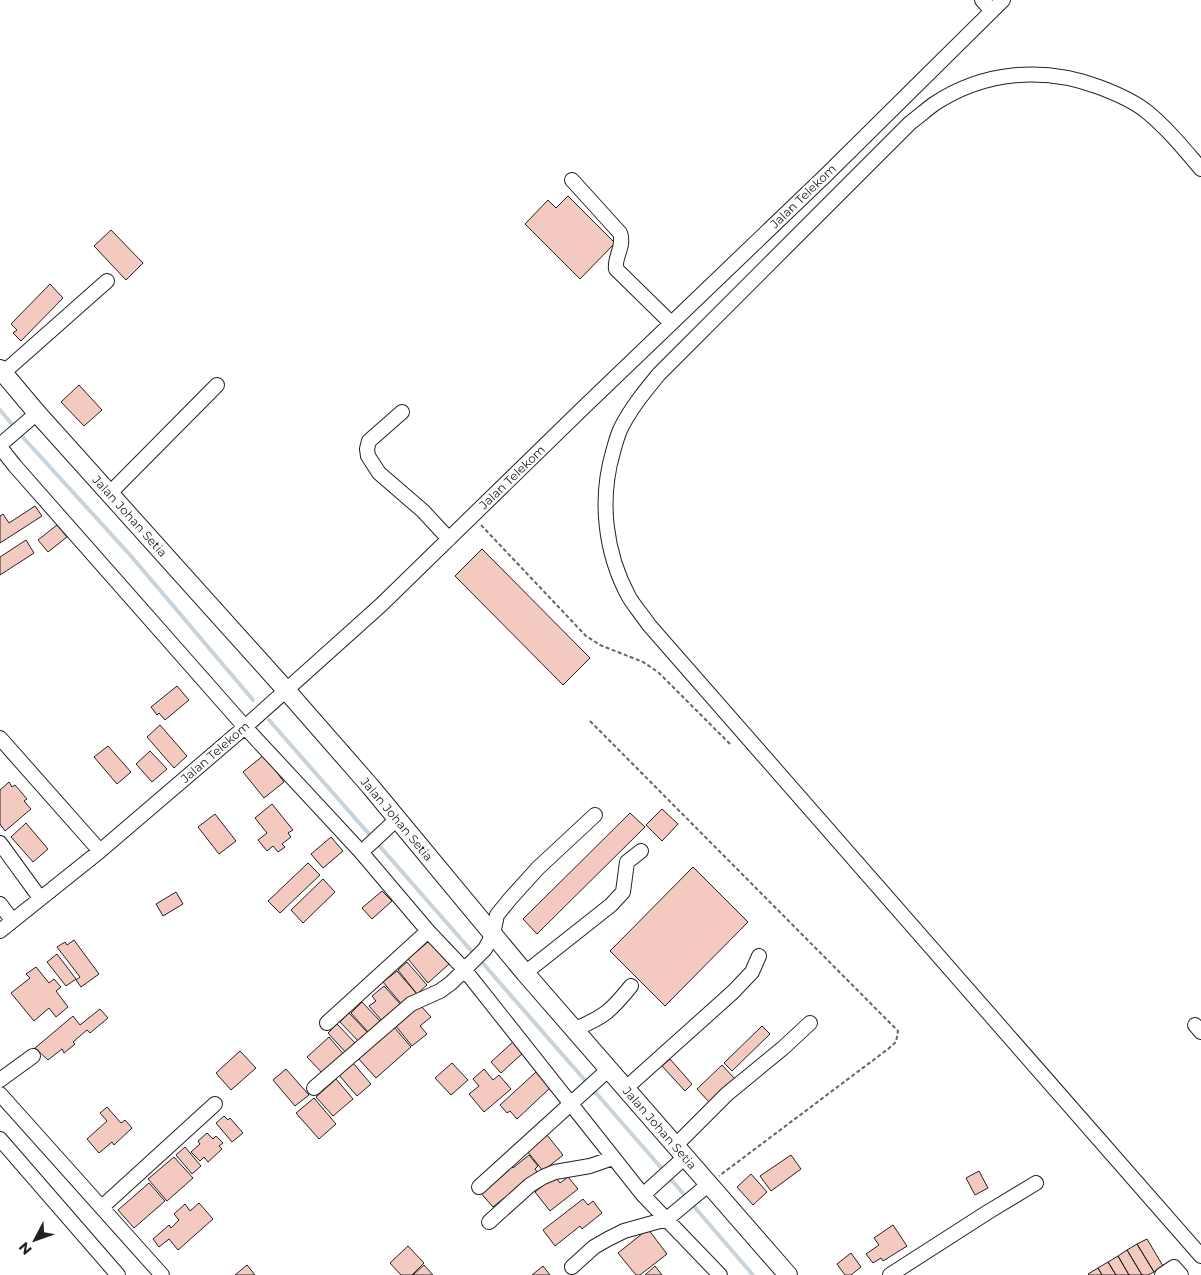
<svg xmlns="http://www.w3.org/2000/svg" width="1201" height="1275" font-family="Montserrat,sans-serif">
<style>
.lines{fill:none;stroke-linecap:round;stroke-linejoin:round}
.stream{stroke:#c7d3dd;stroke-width:4}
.building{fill:#f3c9c0;stroke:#222}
.minor-casing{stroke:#222;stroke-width:16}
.major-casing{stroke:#222;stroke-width:20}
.path{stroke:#646464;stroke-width:2;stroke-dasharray:4 2.5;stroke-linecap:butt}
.minor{stroke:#fff;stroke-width:14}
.major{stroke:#fff;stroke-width:18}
.labels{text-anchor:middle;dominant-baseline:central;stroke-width:4;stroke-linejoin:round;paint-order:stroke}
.street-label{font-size:12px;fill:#222;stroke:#fff}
</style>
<rect width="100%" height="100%" fill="#fff"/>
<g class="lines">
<!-- stream -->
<path class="stream" d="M0,410L15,428
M19,433L131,556L253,700
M269,720L475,955
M480,960L664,1171
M669,1177L687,1198
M691,1203L753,1275"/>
</g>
<!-- building -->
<path class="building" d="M568,196L615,243L580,279L525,224L548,200L556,208Z
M111,230L143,263L126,280L94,246Z
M50,284L63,298L21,341L13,333L17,330L11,324Z
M79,385L102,410L84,426L61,402Z
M35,506L42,516L0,543V516L3,514L9,523Z
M57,525L67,537L48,552L38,540Z
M26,540L34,553L0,575V557Z
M482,549L590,658L563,685L455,576Z
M177,686L189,700L165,720L159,713L157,715L151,707Z
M160,725L187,756L174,768L147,737Z
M108,746L131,772L117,784L94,757Z
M150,751L167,769L152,782L136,764Z
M264,755L284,782L264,798L243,772Z
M9,782L12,787L15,785L27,799L24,801L31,809L5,831L0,824V790Z
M272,804L293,830L288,833L291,837L282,844L285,847L278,852L273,846L267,851L258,840L267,833L255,818Z
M662,809L678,824L662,841L646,825Z
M630,813L645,827L537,934L523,919Z
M215,814L236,841L219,854L198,827Z
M26,823L48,849L33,862L11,837Z
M331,837L343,851L323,868L311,854Z
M308,863L320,875L280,913L268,901Z
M693,867L748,922L665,1006L610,951Z
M323,879L335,892L303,923L291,910Z
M382,891L392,901L372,919L362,908Z
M176,892L183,904L163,916L156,904Z
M74,940L99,974L81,987L76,980L80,977L57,947L65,942L67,945Z
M429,941L449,964L428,983L408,959Z
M57,954L76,979L66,986L47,962Z
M407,962L427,985L417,994L398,970Z
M36,967L49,983L54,979L61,987L56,991L68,1007L56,1017L49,1008L34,1021L11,993L30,978L26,974Z
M397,971L417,994L403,1006L383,982Z
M384,986L402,1006L383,1022L369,1006L376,1001L372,996Z
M362,1002L380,1021L368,1032L351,1013Z
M420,1005L431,1017L420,1026L427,1034L412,1046L395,1025Z
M100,1009L108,1018L90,1033L87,1030L73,1042L75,1044L64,1053L62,1049L48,1060L35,1048L73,1016L80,1025Z
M349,1013L370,1035L361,1044L340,1022Z
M337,1024L358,1046L348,1055L328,1033Z
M762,1026L770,1034L732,1071L724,1063Z
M394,1027L411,1047L376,1078L358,1058Z
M329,1037L346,1057L325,1076L307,1057Z
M514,1041L524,1052L501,1073L491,1062Z
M240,1051L256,1068L231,1090L216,1073Z
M670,1059L692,1084L685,1091L662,1066Z
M353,1063L371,1084L357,1096L339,1075Z
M452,1063L468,1080L451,1095L435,1078Z
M722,1065L735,1079L710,1103L697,1089Z
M286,1069L309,1095L295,1106L273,1080Z
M484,1069L493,1080L499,1075L511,1089L484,1112L469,1094L479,1086L473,1079Z
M536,1072L550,1088L517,1119L510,1111L507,1113L500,1105Z
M336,1079L353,1099L333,1116L316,1097Z
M314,1098L336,1124L319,1139L296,1113Z
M107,1107L121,1123L125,1120L132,1128L114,1145L112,1142L99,1153L87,1139L107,1121L100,1113Z
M224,1116L228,1120L230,1118L243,1133L232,1142L216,1123Z
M207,1133L213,1139L216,1136L223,1143L219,1146L222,1149L208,1162L204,1157L200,1161L191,1152L200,1144L198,1141Z
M547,1135L563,1155L543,1171L527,1151Z
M185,1147L201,1166L192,1174L176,1155Z
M529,1155L538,1166L535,1169L538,1173L506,1200L504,1198L493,1207L479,1191L510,1165L513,1168Z
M791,1155L801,1169L771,1191L760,1176Z
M174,1157L193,1178L167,1201L148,1179Z
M979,1171L988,1188L975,1195L966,1178Z
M751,1174L767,1192L753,1205L737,1187Z
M555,1176L560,1183L568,1177L578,1189L550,1211L535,1192Z
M149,1183L165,1201L134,1228L118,1210Z
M583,1199L588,1205L593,1201L602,1213L582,1229L580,1226L555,1246L543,1230Z
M199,1203L213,1219L178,1250L169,1239L159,1247L153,1239L169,1225L171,1228L179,1220L174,1214L185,1204L190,1211Z
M893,1225L907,1246L883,1261L881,1258L873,1263L866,1254L879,1245L874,1238Z
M648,1229L667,1254L640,1275H636L618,1253Z
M1147,1239L1163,1266L1154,1272L1137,1244Z
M1137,1244L1154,1272L1148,1275H1142L1127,1250Z
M408,1246L424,1263L412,1275H401L390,1263Z
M1127,1250L1142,1275H1129L1118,1256Z
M851,1253L861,1267L851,1275H845L837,1264Z
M1118,1256L1129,1275H1116L1108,1262Z
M1108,1262L1116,1275H1102L1098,1268Z
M247,1265L255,1275H235Z
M424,1265L433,1275H413Z
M543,1266L550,1275H532Z
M655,1266L662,1275H645Z
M1098,1268L1102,1275H1089L1088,1274Z"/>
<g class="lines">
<!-- minor casing -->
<g class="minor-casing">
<path id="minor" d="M982,0L992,11
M1201,169C1184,149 1167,128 1146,111C1132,100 1115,93 1099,87C1044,66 984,71 934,104C926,110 918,117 910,123L659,374C645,391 630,409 620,430C617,437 615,445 613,452C599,500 605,553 629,597C635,607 643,616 649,625L1201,1256
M572,180L620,233C625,246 614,257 616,269L671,323
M3,373L107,281
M402,412L369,441L367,449L368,456L379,473L423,511L449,539
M0,445L37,413
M0,447L15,466L245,727L361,852L428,931L464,969L643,1195L720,1275
M110,493L217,385
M0,738L100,851
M0,843L40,898
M368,846L397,819
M0,904L12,920
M0,931L100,851L245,727L381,605L581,410L826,175L1003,0
M525,973L611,905L623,892L627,862L641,851
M327,1023L428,931
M1195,1025L1201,1032
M575,1029C604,1017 611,1011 631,986
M0,1080L33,1056
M314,1088L411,1004L440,991L451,983L485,949L493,934L497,915L510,899L538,868L595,815
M626,1088L733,992L752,972L759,956
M0,1094L162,1275
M0,1139L118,1275
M675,1146L727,1094L783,1048L810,1023
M479,1187L609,1069
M643,1195L685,1157
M102,1207L215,1104
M489,1222L530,1185L543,1177L555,1172L590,1166L613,1158
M572,1267L594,1247L608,1239L624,1231L667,1219L709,1184
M890,1275L988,1212L1036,1183
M1162,1275L1174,1267L1181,1275"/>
</g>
<!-- major casing -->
<g class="major-casing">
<path id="major" d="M0,369L37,413L286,690L370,786L525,973L788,1275"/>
</g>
<!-- path -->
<path class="path" d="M481,525L586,636L600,645L643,662L658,672L731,745
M590,721L898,1031L896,1042L888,1049L719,1176"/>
<!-- minor -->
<use href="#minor" class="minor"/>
<!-- major -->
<use href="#major" class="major"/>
</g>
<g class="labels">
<!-- street labels -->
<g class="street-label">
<text transform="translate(803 196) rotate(-44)">Jalan Telekom</text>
<text transform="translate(512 477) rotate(-44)">Jalan Telekom</text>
<text transform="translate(130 516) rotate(48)">Jalan Johan Setia</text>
<text transform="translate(215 752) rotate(-41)">Jalan Telekom</text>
<text transform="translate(397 819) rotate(50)">Jalan Johan Setia</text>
<text transform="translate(660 1128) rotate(49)">Jalan Johan Setia</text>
</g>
</g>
<!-- north arrow -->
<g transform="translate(35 1240) rotate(229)" stroke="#ffffff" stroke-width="4" paint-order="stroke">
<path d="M0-4L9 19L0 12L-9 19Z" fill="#222222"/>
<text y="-8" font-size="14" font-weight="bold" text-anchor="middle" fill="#222222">N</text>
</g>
</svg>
